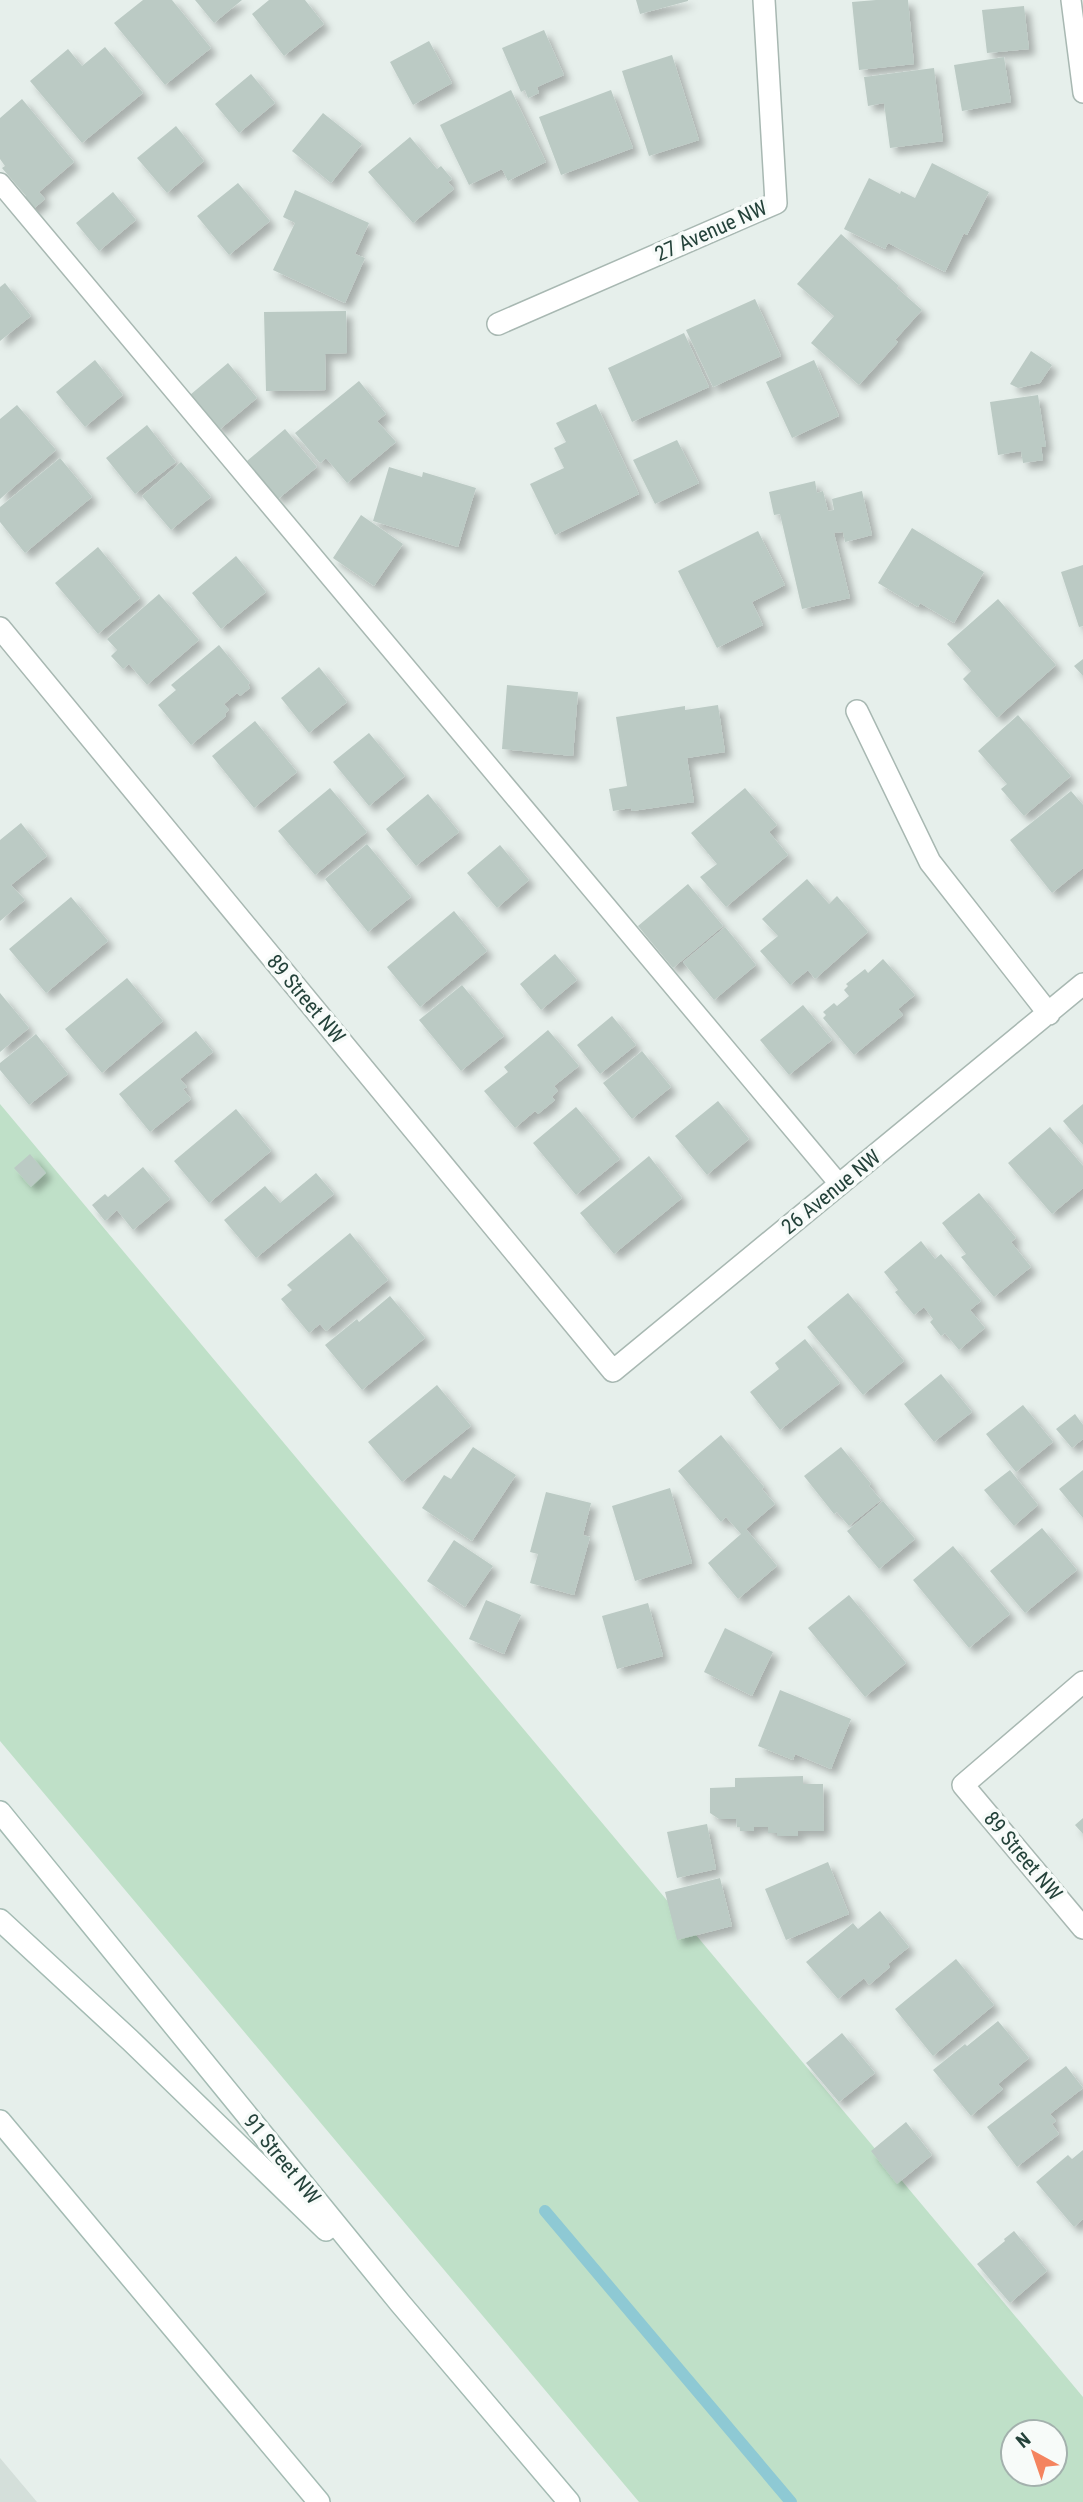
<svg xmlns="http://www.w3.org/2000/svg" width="1083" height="2502" font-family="'Roboto Condensed',sans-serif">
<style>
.built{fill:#d4dfda}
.green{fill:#bfe0c8;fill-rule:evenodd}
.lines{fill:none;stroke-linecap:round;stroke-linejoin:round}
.stream{stroke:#8ec9d4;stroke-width:12}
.building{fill:#bbcac4;filter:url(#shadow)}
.service-casing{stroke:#a8b8b2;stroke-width:22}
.minor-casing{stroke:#a8b8b2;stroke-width:24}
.secondary-casing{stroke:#a4bbb3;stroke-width:24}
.service{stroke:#fff;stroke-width:19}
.minor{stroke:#fff;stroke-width:21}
.secondary{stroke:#fff;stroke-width:21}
.labels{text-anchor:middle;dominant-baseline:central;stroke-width:7;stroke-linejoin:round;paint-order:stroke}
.street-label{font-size:21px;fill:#24423a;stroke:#f7fbf9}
</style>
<defs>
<filter id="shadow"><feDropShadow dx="6" dy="6" stdDeviation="3.5" flood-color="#0004"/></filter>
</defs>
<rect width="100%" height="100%" fill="#e6efeb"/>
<!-- built -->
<path class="built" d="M0,2458L37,2502H0Z"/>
<!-- green -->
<path class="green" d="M0,1104L1083,2397V2502H639L0,1741ZM1013,2432H1055V2474H1013Z"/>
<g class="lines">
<!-- stream -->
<path class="stream" d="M545,2211L791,2502"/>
</g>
<!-- building -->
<path class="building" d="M143,0H172L211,48L165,85L114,23Z
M195,0H242L214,23Z
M269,0H305L324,24L284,56L252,14Z
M636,0H688V1L640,14Z
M876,0H908L914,64L859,70L852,2Z
M1024,6L1029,49L987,53L982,10Z
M544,30L564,75L537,87L539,93L528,98L525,90L521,92L502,48Z
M429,41L452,83L413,105L390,62Z
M105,47L143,93L82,143L30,81L68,49L82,66Z
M672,55L699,140L649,156L622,71Z
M1004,57L1011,102L962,111L954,65Z
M934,68L943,141L890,148L884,103L868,106L864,77Z
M251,74L275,103L239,133L215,104Z
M511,90L546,162L508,181L502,169L469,185L440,125Z
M611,90L633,148L561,175L539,117Z
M22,99L74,162L39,192L45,199L30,212L20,200L26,196L2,168L5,166L0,159V118Z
M323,113L362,144L331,183L292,151Z
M176,126L204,161L167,193L137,158Z
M410,137L437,169L441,166L452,179L448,182L454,189L413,223L368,172Z
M932,163L989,192L967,235L964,233L945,272L888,243L885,249L844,229L869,178L900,194L901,191L915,198Z
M238,183L270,221L229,255L197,216Z
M295,190L369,223L355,254L365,258L345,303L273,270L295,223L283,217Z
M113,192L136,220L99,251L76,223Z
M841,234L899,286L897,288L922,310L895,340L898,342L859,385L811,343L834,316L797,284Z
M5,283L31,316L0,341V287Z
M755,299L781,356L713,387L686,330Z
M346,311L347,353L325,354L326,390L266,391L264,312Z
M684,333L709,387L632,422L608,368Z
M1031,351L1052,365L1040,383L1018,388L1010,384Z
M95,360L123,395L85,427L56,392Z
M814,360L839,416L792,438L766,382Z
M228,363L257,398L219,430L190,395Z
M359,381L386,414L377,421L396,442L347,483L326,458L320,463L295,433Z
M1038,395L1046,447H1041L1043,460L1023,463L1021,451L998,455L990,402Z
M596,404L639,494L555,535L530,484L564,468L554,448L566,442L556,423Z
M17,405L56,450L0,499V419Z
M147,425L176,462L135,494L106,458Z
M285,429L317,467L278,499L247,461Z
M677,440L699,483L655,504L633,460Z
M60,458L92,497L25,553L0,522V507Z
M181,462L211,497L171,530L142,496Z
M389,467L422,477L423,472L476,488L458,547L373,521Z
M815,481L817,493L823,491L828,511L834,510L832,499L862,491L872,535L845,542L843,532L834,533L850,598L802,609L780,514L774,515L769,492Z
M361,515L403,544L374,586L333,558Z
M912,528L984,572L954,623L920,603L918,607L878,583Z
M758,531L785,585L752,602L763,625L717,648L678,571Z
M98,547L140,598L98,634L55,583Z
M236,556L266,592L221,629L192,593Z
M1083,565V626L1079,627L1061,572Z
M159,594L199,640L147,685L129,664L123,669L111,656L117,650L107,639Z
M998,599L1056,665L997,718L963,679L971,671L947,644Z
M219,645L250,683L248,685L250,688L240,696L237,693L224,704L229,710L225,714L226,716L191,745L158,705L176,690L171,685Z
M1083,659V676L1074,666Z
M319,667L347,702L309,733L281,698Z
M507,685L578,692L573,756L502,749Z
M718,705L725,752L687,758L694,802L632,811L631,808L613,811L609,789L627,786L616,717L685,706V710Z
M1018,715L1071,776L1024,816L1001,789L1007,784L978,751Z
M255,721L297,772L254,808L212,756Z
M369,733L405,776L369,806L333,762Z
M330,788L367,832L315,875L278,831Z
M745,788L777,825L769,832L788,855L726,907L700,877L717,864L691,833Z
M1071,791L1083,805V868L1052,893L1010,840Z
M428,794L459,832L416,866L386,829Z
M21,823L47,856L11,885L25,900L0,921V840Z
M367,844L411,897L368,932L325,879Z
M500,845L529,880L497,908L467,873Z
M807,879L829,904L837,896L868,932L815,979L808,970L790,985L760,951L778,936L762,919Z
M688,884L723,926L673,968L638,926Z
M71,897L108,941L46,993L9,949Z
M454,911L487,951L420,1007L387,967Z
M725,927L756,965L714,1000L683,962Z
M555,954L577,980L541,1010L520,984Z
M883,959L915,995L898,1009L903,1015L854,1055L823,1018L826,1015L823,1012L834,1003L837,1006L849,996L844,990L848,986L846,984L865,969L868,973Z
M127,978L163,1021L102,1073L65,1029Z
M462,985L504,1036L461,1071L419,1020Z
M0,993L29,1028L0,1052Z
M803,1005L832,1040L789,1075L760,1040Z
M612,1016L636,1045L600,1074L577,1045Z
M548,1030L579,1066L554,1086L558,1091L552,1097L555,1100L538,1114L535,1111L515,1128L484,1091L508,1072L504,1067Z
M196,1031L213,1052L180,1079L187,1087L183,1089L191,1099L150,1132L119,1094Z
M36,1034L68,1074L29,1105L0,1070V1063Z
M642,1051L671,1087L632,1119L603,1083Z
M718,1101L749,1139L707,1175L675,1136Z
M1083,1104V1145L1063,1121Z
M576,1107L620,1159L576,1195L533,1143Z
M236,1109L271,1151L209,1203L174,1161Z
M1050,1127L1083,1166V1188L1052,1214L1008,1163Z
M30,1154L46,1173L31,1187L14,1168Z
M649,1156L682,1198L614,1254L580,1213Z
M143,1167L170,1199L133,1230L117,1210L105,1221L92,1205L105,1194L108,1197Z
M316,1173L334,1194L256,1258L224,1220L265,1186L280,1203Z
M979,1193L1016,1238L1011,1242L1031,1267L994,1297L961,1257L966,1254L942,1223Z
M350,1233L388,1280L326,1331L320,1324L309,1333L281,1299L292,1290L287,1285Z
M921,1241L935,1259L941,1254L981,1301L970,1310L985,1328L959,1350L945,1333L941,1336L930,1322L933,1319L924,1307L914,1315L895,1292L898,1290L884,1272Z
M848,1293L904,1361L863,1395L807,1327Z
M390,1296L425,1338L362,1390L325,1345L357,1319L359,1322Z
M805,1339L840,1383L780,1430L750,1392L779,1369L775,1363Z
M941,1374L972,1412L934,1442L904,1404Z
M437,1385L471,1426L402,1482L368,1442Z
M1023,1405L1053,1442L1016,1472L986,1434Z
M1075,1414L1083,1425V1439L1072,1448L1056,1429Z
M721,1435L764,1487L762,1489L775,1504L746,1529L777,1566L738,1599L708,1563L741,1534L726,1517L721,1522L678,1471Z
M473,1447L516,1475L472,1541L422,1508L444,1475L451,1479Z
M841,1447L871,1484L869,1486L881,1500L849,1526L837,1512L834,1514L804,1476Z
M1010,1470L1038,1505L1014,1526L984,1490Z
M1083,1470V1518L1059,1489Z
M670,1488L692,1563L635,1581L612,1506Z
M546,1492L591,1503L583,1535L590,1537L574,1595L530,1583L538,1554L530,1552Z
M883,1501L915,1539L879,1569L847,1531Z
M1042,1528L1077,1570L1025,1613L990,1571Z
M454,1540L493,1566L465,1607L427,1581Z
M953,1546L1010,1614L969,1648L913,1580Z
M849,1595L906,1663L865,1697L808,1628Z
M486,1600L521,1615L504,1654L469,1639Z
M648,1603L663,1656L617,1669L602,1616Z
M725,1628L773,1652L752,1696L704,1672Z
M780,1690L851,1719L831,1769L795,1754L793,1760L758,1746Z
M803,1776V1784H823L824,1831H798V1836H777V1833H768V1827H754V1831H740V1827H737L736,1819H719L710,1813V1788L735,1787V1778Z
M1083,1818V1834L1075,1825Z
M707,1824L716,1869L677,1878L667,1832Z
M828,1862L849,1914L786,1940L765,1889Z
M720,1878L732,1926L677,1940L665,1892Z
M880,1911L909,1947L888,1964L890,1967L869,1985L864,1978L838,1999L806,1962L853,1923L858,1929Z
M956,1959L994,2005L933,2056L895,2009Z
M998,2021L1029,2058L998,2084L1003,2089L971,2116L933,2070L965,2044L967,2046Z
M842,2033L875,2073L839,2102L806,2063Z
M1066,2066L1083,2088L1050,2114L1056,2121L1052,2124L1059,2134L1017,2167L987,2127Z
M906,2122L932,2155L897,2184L871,2151Z
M1083,2150V2219L1074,2227L1036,2182L1068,2155L1072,2159Z
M1014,2231L1047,2271L1010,2303L977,2264L1005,2241L1004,2239Z"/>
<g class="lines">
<!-- service casing -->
<g class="service-casing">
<path id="service" d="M1071,0L1083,93
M0,183L840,1185"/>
</g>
<!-- minor casing -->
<g class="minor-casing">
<path id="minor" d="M498,324L776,203L764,0
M0,628L613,1371L1083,984
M857,711L930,862L1049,1014
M1083,1682L963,1785L1083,1928"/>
</g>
<!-- secondary casing -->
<g class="secondary-casing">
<path id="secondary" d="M0,1812L400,2303L569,2502
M0,1920L130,2040L326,2230
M0,2121L319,2502"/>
</g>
<!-- service -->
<use href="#service" class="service"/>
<!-- minor -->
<use href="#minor" class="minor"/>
<!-- secondary -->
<use href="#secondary" class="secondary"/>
</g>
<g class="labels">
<!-- street labels -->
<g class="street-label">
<text transform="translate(711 231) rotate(-24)">27 Avenue NW</text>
<text transform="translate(306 999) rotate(50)">89 Street NW</text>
<text transform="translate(831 1192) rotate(-39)">26 Avenue NW</text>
<text transform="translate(1023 1856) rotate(50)">89 Street NW</text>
<text transform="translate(282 2159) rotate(51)">91 Street NW</text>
</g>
</g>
<!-- north arrow -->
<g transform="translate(1034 2453) rotate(320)"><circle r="33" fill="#f7fbf9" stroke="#a3b1ad" stroke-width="2"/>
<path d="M0-5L12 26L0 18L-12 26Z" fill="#f4845f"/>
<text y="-10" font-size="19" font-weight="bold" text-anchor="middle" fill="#24423a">N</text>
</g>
</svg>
